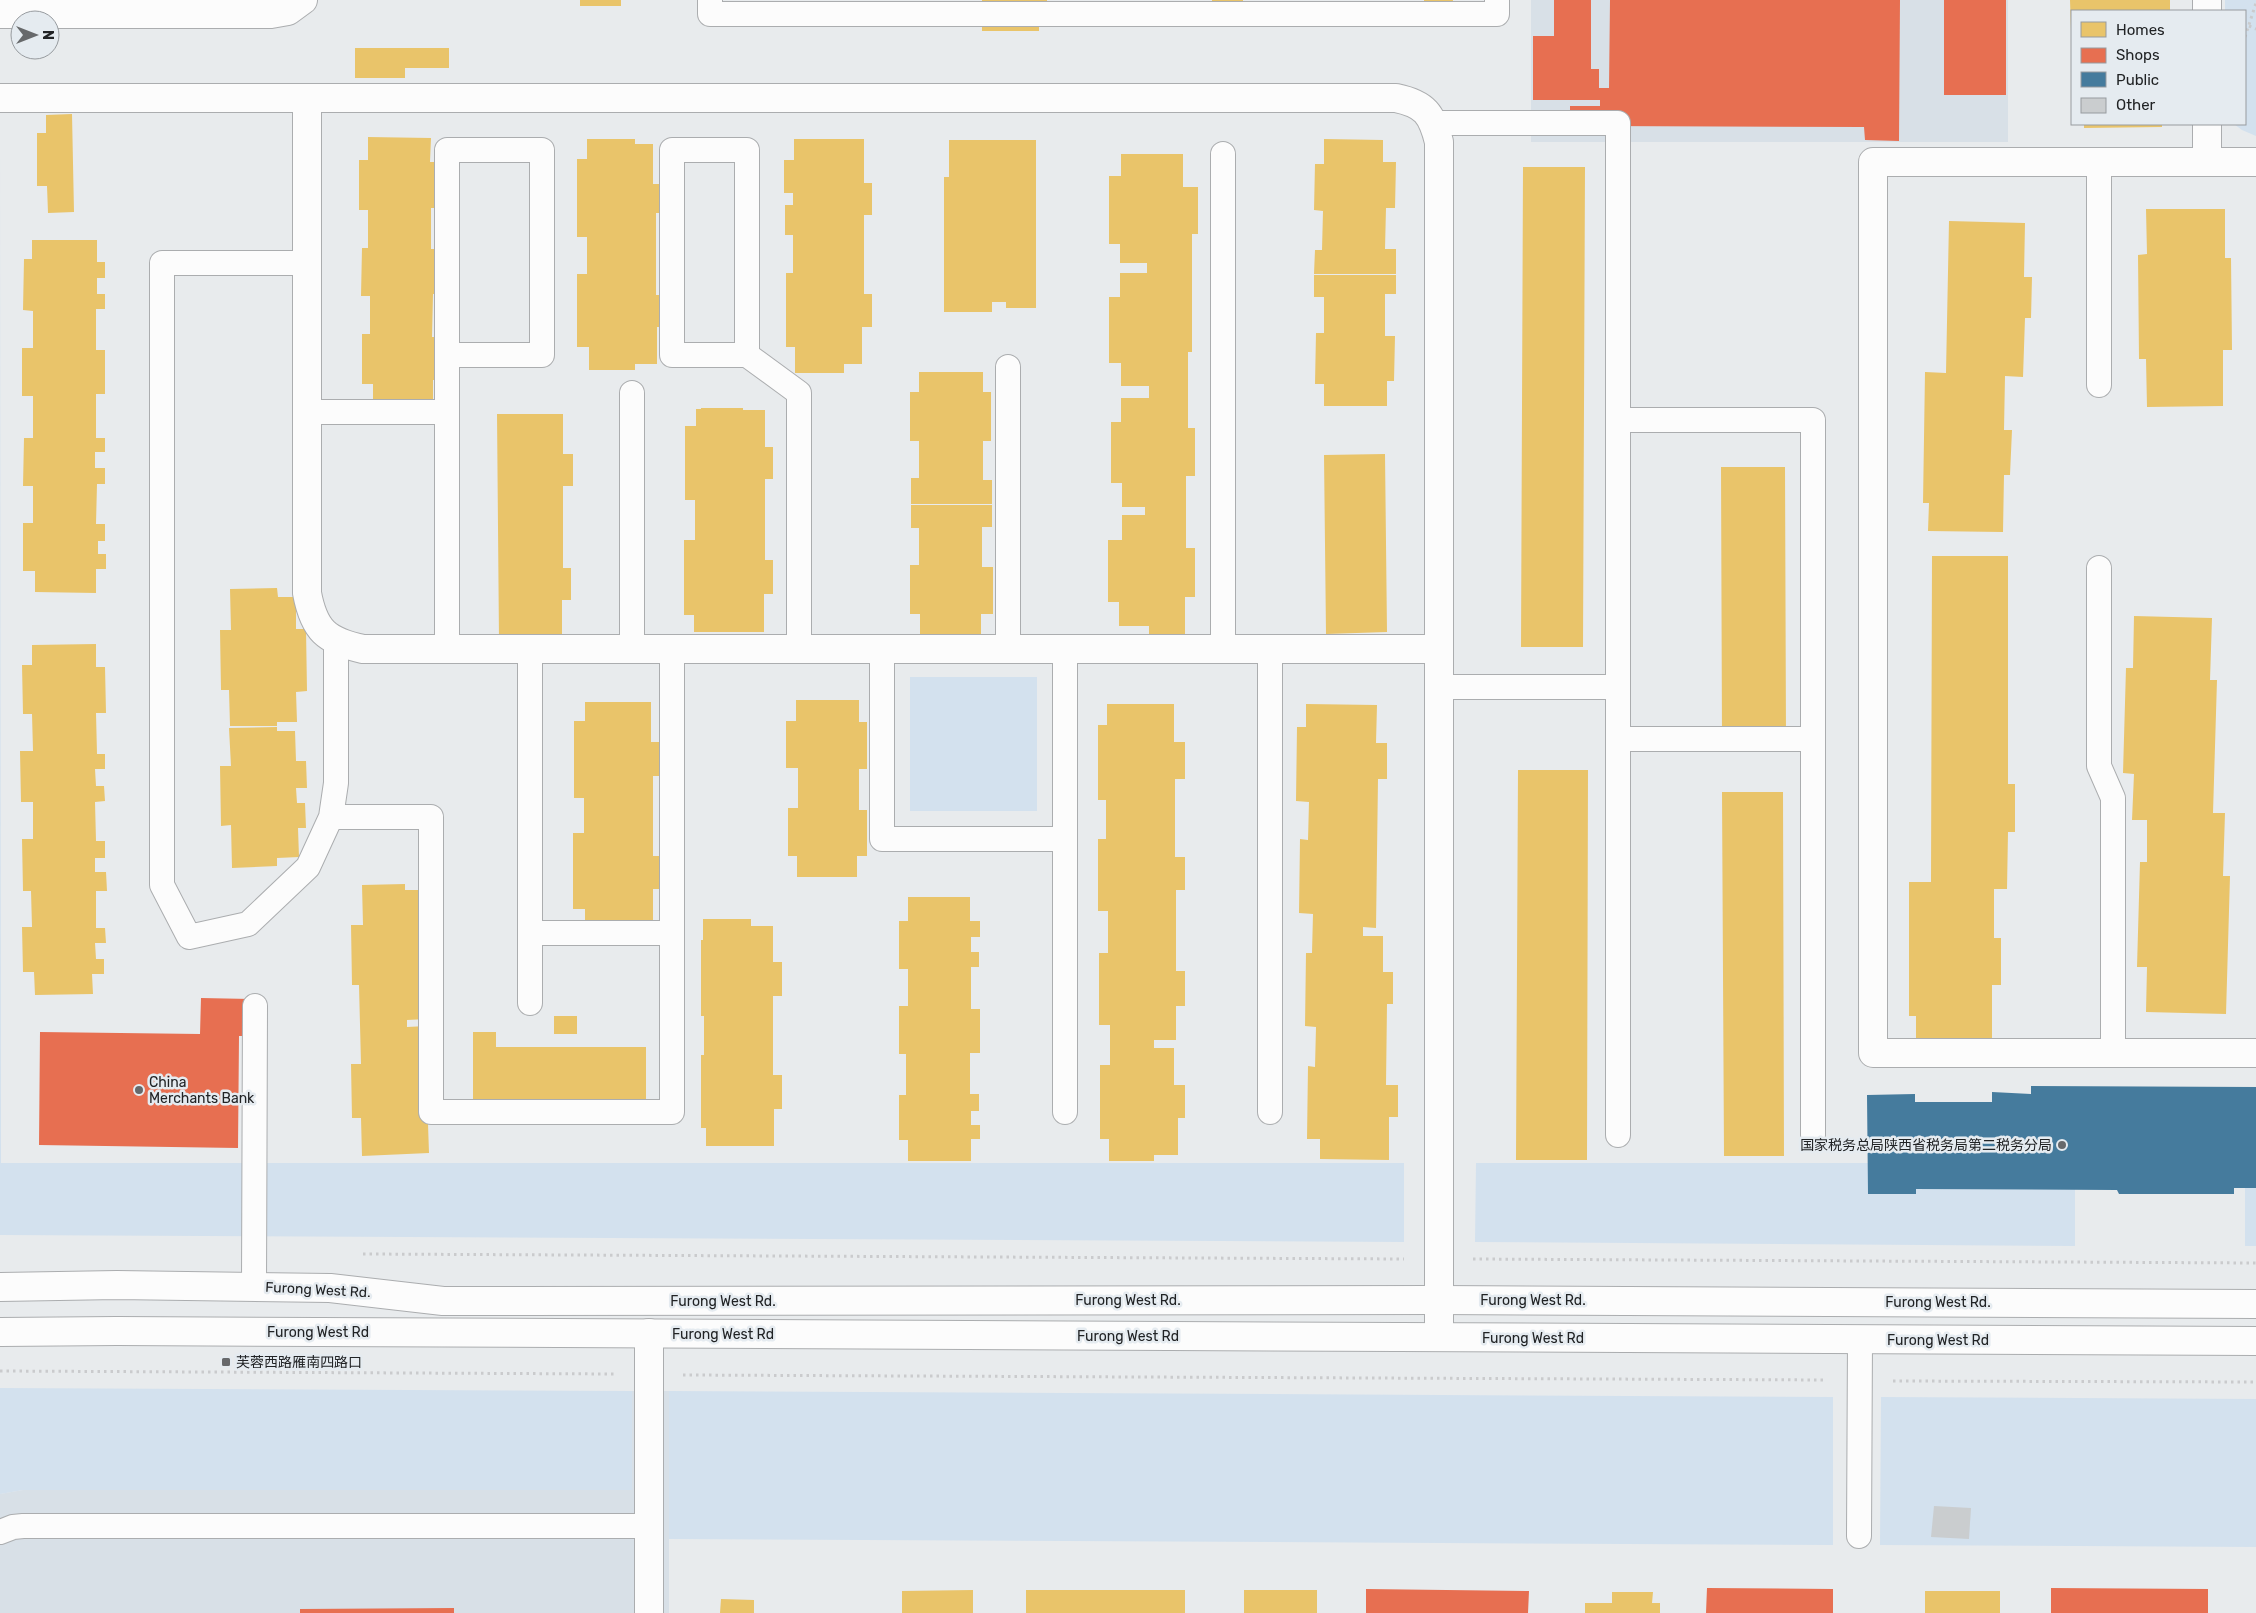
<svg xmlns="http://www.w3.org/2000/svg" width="2256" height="1613" font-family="Rubik,'Noto Sans SC',sans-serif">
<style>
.built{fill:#d8e0e7}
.green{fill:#d3e1ee}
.homes{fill:#e9c46a}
.shops{fill:#e76f51}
.public{fill:#457b9d}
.building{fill:#cacdcf}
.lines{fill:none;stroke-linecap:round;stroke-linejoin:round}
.service-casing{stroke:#abadaf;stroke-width:26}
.minor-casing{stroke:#abadaf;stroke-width:30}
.secondary-casing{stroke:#abadaf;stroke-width:30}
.path{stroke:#cacbcd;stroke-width:3;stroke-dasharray:2.5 4;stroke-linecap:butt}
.service{stroke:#fcfcfc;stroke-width:24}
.minor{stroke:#fcfcfc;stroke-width:28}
.secondary{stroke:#fcfcfc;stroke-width:28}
.poi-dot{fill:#67696b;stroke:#e5ebf0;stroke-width:2}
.labels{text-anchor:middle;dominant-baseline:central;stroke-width:5;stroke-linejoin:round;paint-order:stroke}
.poi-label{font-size:14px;fill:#212325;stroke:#e5ebf0;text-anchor:start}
.street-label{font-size:14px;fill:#212325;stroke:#e5ebf0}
</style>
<rect width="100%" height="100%" fill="#e8ebed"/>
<!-- built -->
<path class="built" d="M1531,0H2008V142H1531Z
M632,1391H669V1613H0V1494L23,1490H632Z"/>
<!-- green -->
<path class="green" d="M2225,0H2256V136L2242,130L2234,124H2245V11H2225Z
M0,138L1,1163H1404V1242L0,1235Z
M910,677H1037V811H910Z
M1476,1163H2256V1246H2245V1188H2075V1246L1475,1242Z
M0,1388L632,1391V1490H23L0,1494Z
M669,1391L1833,1397V1545L669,1539Z
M1881,1397L2256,1399V1547L1880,1545Z"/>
<!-- homes -->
<path class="homes" d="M580,0H621V6H580Z
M982,0H1047V19H1039V31H982Z
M1212,0H1243V2L1212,3Z
M1424,0H1453L1452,7H1424Z
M2070,0H2170V11H2072V31H2071Z
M355,48H449V68H405V78H355Z
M72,114L74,212L48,213L47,186H37V133H46V115Z
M2084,124H2162V127L2084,128Z
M368,137L431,138L430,162H440L439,208H431V249H441L440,270H435V279L441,280V294H433L432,337H441L440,380H433V402L373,401V384H362V334H370V296H361L362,248H368V210H359V160H368Z
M587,139H635V144H653V184H664V213H656V295H666V327H657V364H635V370H589V347H577V274H587V237H577V159H587Z
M794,139H864V183H872V215H864V294H872V327H862V364H844V373H795V347H786V273H793V235H785V205H793V193H784V160H794Z
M1324,139L1383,140V162H1396L1395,208H1386L1385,249H1396V274H1314L1315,250H1322L1323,211L1314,210L1315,164H1324Z
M949,140H1036V308H1006V302H992V312H944V177H949Z
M1121,154H1183V187H1198V234H1192V352H1188V428H1195V476H1186V548H1195V597H1185V634H1149V626H1119V602H1108V540H1122V515H1145V507H1122V483H1111V422H1121V398H1149V386H1121V363H1109V297H1120V273H1147V263H1120V244H1109V176H1121Z
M1523,167H1585L1583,647H1521Z
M2146,209H2225V258H2231L2232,350H2223V406L2147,407L2146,359H2139L2138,255L2147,254Z
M1949,221L2025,223L2024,277H2032L2031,318H2025L2023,377L2005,376L2004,430H2012L2010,475H2004L2003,532L1928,531L1929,503H1923L1925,372L1946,373Z
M32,240H97V262H105V278H97V294H105V309H96V350H105V394H96V438H105V452H95V468H105V484H97L96,524H105V541H98V554H106V569H96V593L35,592V571H23V523H33V486H23L24,438H33V396H22V348H33V311L23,310L24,259H32Z
M1314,275H1396V294H1385V336H1395L1394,381H1387V406H1324V384H1315L1316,333H1324V297H1314Z
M919,372H983V392H991V441H983V480H992V504H911V478H919V441H910V392H919Z
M701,408H743V410H765V447H773V479H765V560H773V594H764V632H694V615H684V540H695V500H685V426H696V409H701Z
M497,414H563V454H573V486H563V568H571V600H562V641H499Z
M1385,454L1387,632L1326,634L1324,455Z
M1721,467H1785L1786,738L1722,739Z
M911,505H992V527H982V567H993V614H981V634H920V614H910V565H919V528H911Z
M1932,556H2008V784H2015V832H2008L2007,889H1994V938H2001V985H1992V1042H1916V1016H1909V882H1931Z
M277,588L278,597H296V629H306L307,691L296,692L297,722H277V726H230L229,690H221L220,630H231L230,589Z
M2134,616L2212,618L2210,680H2217L2213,813H2225L2223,876H2230L2226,1014L2146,1012L2147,967H2137L2140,862H2147V820H2132L2134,774L2123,773L2126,668H2133Z
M96,644V667H105L106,713H96L97,754H105V769H95L96,786H104L105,801L95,802L96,841H105V858H95V872H106L107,891H96V928H105L106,943H95L96,959H104V974H92L93,994L35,995L34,972H23L22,927H32L31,891H23L22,839H33V802H21L20,751H33L32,714H23L22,665H32V645Z
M796,700H859V722H867V769H859V810H867V856H857V877H797V856H788V808H798V768H786V721H796Z
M585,702H651V742H662V776H653V856H661V889H653V929H585V909H573V833H584V798H574V721H585Z
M1107,704H1174V742H1185V779H1175V857H1185V890H1176V971H1185V1006H1176V1040H1154V1048H1174V1085H1185V1118H1178V1155H1154V1161H1109V1139H1100V1065H1110V1025H1099V953H1108V911H1098V839H1106V800H1098V725H1107Z
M1306,704L1377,705L1376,743H1387V779H1378L1376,928L1363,927V936H1383V972H1393V1004H1387L1386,1085H1398V1117H1389V1160L1320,1159V1139H1307L1308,1066L1315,1067L1316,1027L1305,1026L1306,953H1312L1313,914L1299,913L1300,839L1308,840L1309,802L1296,801L1297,727H1306Z
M277,727V731H295L296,761H306L307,788H296L297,803H305L306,828H298L299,857L277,858V866L232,868L231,825L221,826L220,766H231L229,728Z
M1518,770H1588L1587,1160H1516Z
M1722,792H1783L1784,1156H1724Z
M405,884V890H427V1019L407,1020V1027L427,1026L439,1123L428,1124L429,1153L362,1156L361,1118H352L351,1064H361L359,985H352L351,925H363L362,885Z
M908,897H970V921H980V937H971V952H979V967H971V1009H980V1053H970V1094H979V1111H971V1125H980V1139H971V1161H908V1140H899V1095H906V1054H899V1006H908V969H899V921H908Z
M703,919H751V926H773V962H782V996H773V1075H782V1109H774V1146H706V1128H701V1055H704V1016H701V940H703Z
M554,1016H577V1034H554Z
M473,1032H496V1047H646V1124H473Z
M973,1590V1613H902V1591Z
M1026,1590H1185V1613H1026Z
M1244,1590H1317V1613H1244Z
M1925,1591H2000V1613H1925Z
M1612,1592H1653L1652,1603H1660V1613H1585V1603H1612Z
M721,1599L754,1600V1613H720Z"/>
<!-- shops -->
<path class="shops" d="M1554,0H1591V69H1599V88H1609L1610,0H1900L1899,141L1865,140L1864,127L1599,126L1570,132V106H1600V100H1533V36H1554Z
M1944,0H2006V95H1944Z
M201,998L251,999L250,1036H239L238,1148L39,1145L40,1032L200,1034Z
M1707,1588L1833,1589V1613H1706Z
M2051,1588L2208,1589V1613H2051Z
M1366,1589L1529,1591L1528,1613H1366Z
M454,1608V1613H300V1609Z"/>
<!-- public -->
<path class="public" d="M2031,1086L2256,1087V1188H2234V1194H2119L2117,1190L1916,1189V1194H1868L1867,1095L1915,1094V1102H1992V1092L2031,1094Z"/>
<!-- building -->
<path class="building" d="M1934,1506L1971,1508L1969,1539L1931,1537Z"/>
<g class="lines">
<!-- service casing -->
<g class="service-casing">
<path id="service" d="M710,0V14H1497V0
M1434,123H1618V687H1439
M672,150H747V355H672Z
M1223,154V649
M2099,162V385
M307,263H162V885L189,937L248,924L308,867L331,817L336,783V642
M447,355H542V150H447V649
M747,355L799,393V649
M1008,367V649
M632,393V649
M307,412H447
M1618,420H1813V1135
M2099,568V766L2113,798V1053
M530,649V1003
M882,649V839H1065
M1065,649V1112
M1270,649V1112
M1618,687V1135
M1618,739H1813
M331,817H431V1112H672V649
M530,933H672
M254,1287L255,1006
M0,1532L13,1527L23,1526H649
M1859,1536L1860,1340"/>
</g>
<!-- minor casing -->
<g class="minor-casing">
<path id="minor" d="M2207,0V11
M0,14H271L288,11L303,0
M0,98H1396C1425,104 1432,114 1439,142V1337
M307,98V593C314,630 326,641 363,649H1439
M2207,124V162
M2256,162H1873V1053H2256
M649,1333V1613"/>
</g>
<!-- secondary casing -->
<g class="secondary-casing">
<path id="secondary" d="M0,1287L117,1285L330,1288L443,1301L1439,1300L2256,1304
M0,1332L117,1331L2256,1341"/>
</g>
<!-- path -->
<path class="path" d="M2249,26L2256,29
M2245,37L2256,3
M363,1254L1404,1259
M1473,1259L2256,1263
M0,1371L614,1374
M683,1375L1827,1380
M1893,1381L2256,1382"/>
<!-- service -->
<use href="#service" class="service"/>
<!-- minor -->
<use href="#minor" class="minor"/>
<!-- secondary -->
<use href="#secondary" class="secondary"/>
</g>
<!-- markers -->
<g class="poi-dot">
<circle cx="139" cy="1090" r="5"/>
<circle cx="2062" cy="1145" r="5"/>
<rect x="221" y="1357" width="10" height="10" rx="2.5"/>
</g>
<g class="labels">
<!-- poi labels -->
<g class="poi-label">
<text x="149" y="1082">China<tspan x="149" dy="16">Merchants Bank</tspan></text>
<text x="2052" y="1145" text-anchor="end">国家税务总局陕西省税务局第二税务分局</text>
<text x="236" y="1362">芙蓉西路雁南四路口</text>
</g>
<!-- street labels -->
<g class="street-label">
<text transform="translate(318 1290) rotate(3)">Furong West Rd.</text>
<text x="1128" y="1300">Furong West Rd.</text>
<text x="1533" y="1300">Furong West Rd.</text>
<text x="723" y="1301">Furong West Rd.</text>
<text x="1938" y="1302">Furong West Rd.</text>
<text x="318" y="1332">Furong West Rd</text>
<text x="723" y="1334">Furong West Rd</text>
<text x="1128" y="1336">Furong West Rd</text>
<text x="1533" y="1338">Furong West Rd</text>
<text x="1938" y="1340">Furong West Rd</text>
</g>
</g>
<!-- legend -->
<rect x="2071" y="10" width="175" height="115" fill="#e5ebf0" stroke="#979b9f"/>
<rect x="2081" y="22" width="25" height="15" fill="#e9c46a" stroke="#979b9f"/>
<text x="2116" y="35" font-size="15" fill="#212325">Homes</text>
<rect x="2081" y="48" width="25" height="15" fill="#e76f51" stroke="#979b9f"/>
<text x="2116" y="60" font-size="15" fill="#212325">Shops</text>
<rect x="2081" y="72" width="25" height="15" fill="#457b9d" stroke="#979b9f"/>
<text x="2116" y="85" font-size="15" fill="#212325">Public</text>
<rect x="2081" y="98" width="25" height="15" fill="#cacdcf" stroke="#979b9f"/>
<text x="2116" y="110" font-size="15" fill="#212325">Other</text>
<!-- north arrow -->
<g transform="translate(35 35) rotate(90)"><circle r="24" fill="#e5ebf0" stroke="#979b9f"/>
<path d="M0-4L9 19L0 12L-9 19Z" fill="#67696b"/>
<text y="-8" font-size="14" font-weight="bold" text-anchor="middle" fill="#212325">N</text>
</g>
</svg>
